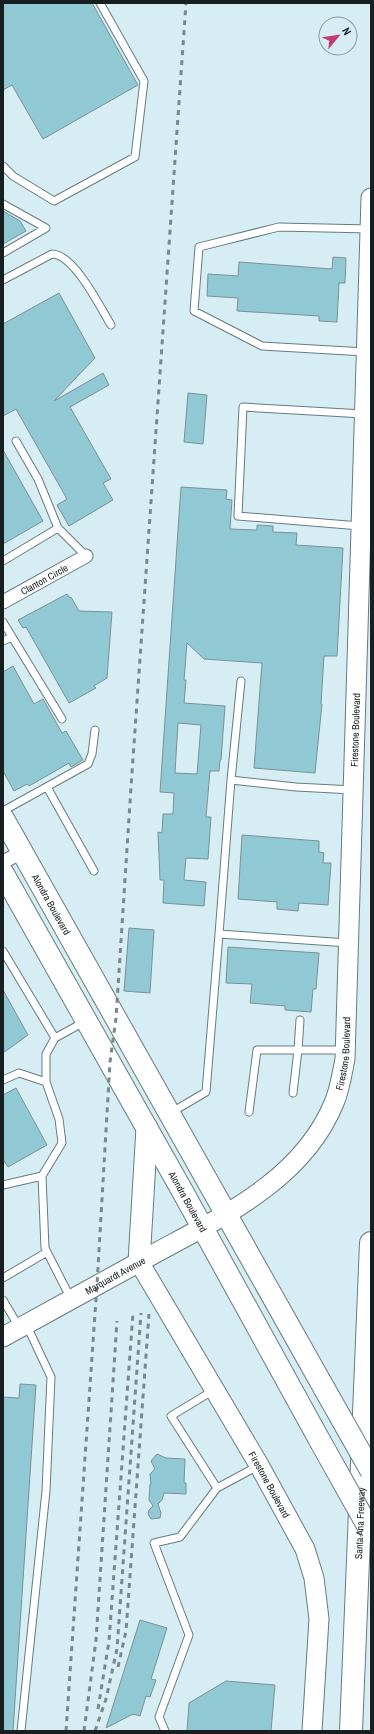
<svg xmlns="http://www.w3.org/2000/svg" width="374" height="1734" font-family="'Archivo Narrow',sans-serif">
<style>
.building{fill:#90c8d4;stroke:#7b9196;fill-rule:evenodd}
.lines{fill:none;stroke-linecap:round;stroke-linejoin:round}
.lane-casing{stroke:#667b80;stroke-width:9}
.street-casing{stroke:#667b80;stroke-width:15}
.secondary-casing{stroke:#667b80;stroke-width:21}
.primary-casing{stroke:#667b80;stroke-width:23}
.highway-casing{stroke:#667b80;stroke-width:24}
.lane{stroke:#fff;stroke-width:7}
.street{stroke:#fff;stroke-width:13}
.secondary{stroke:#fff;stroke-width:19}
.primary{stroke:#fff;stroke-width:21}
.highway{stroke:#fff;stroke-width:22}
.rail{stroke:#78888c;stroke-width:3;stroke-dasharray:5 5;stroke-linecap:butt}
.primary-bridge-casing{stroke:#667b80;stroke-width:23;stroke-linecap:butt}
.primary-bridge{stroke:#fff;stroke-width:21}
.labels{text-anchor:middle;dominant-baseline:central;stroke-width:3;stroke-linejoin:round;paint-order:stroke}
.street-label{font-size:10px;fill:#171f21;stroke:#d6eef3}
</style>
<rect width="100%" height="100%" fill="#d6eef3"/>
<!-- building -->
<path class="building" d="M3,3H92L138,85L43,139L12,85L3,90Z
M3,211L20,221L26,231L3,244Z
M333,257L346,258L345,283H339L337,322L319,321V316L237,311L238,298L207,296L208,274L238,276L239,262L332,269Z
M59,293L95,358L54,401L103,373L109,385L70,407L111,479L103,483L113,500L69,526L57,505L67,499L16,409L3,416V324Z
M188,393L207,395L203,444L184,442Z
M3,450L43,521L3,544Z
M181,487L227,490L226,499L232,500L230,529L257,530V525L273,526V532L297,533L296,545L343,548L337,656H324L321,704H322L315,773L254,768L262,663L204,659L187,643L184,680H186L184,703L225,706L221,760H220L219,771H210L206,817H211L208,859L186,858L184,880L206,882L204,906L163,903L164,880H160L158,832L162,833L163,814H173L174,793L160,792ZM178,723L201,725L197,774L175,773Z
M67,594L70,598L71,597L79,611L112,612L107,678L94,686L96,688L69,703L26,627L23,628L18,620Z
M13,666L34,704L43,699L62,733L66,731L83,760L71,767L69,763L29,786L27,784L14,791L3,771V672Z
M242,835L319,841V852L324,853L323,863H331L328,905L299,903L298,911L277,909V902L238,899Z
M129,928L154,930L150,993L124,991Z
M228,947L319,953L316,989H313L311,1012L285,1010V1006L250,1003L252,984L226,983Z
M3,990L28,1035L3,1053Z
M16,1088L47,1145L8,1167L3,1159V1095Z
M20,1384L36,1385L13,1731H3V1397L19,1398Z
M157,1454L166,1458L185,1459L184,1483H186V1494L164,1493L162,1500L158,1504L161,1513L160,1518L151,1519L148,1514L149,1510L153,1506L149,1500L150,1484H151L150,1474L155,1469L151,1461Z
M140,1620L167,1628L151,1679L156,1680L150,1697L146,1696L140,1716L133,1714L106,1728Z
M226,1681L275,1685L271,1731H187L189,1703Z"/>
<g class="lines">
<!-- lane casing -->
<g class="lane-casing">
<path id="lane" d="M3,166L13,176L54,201L135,157L144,81L100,3
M3,204L46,228L3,253
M3,280L52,254C74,254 100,307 111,325
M365,352L262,346L194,311L199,247L279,227L370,229
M16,441L38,479L58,528L86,556
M360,526L238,516L243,407L364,414
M3,561L58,528
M3,622L62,719
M3,641L12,637
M241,681L231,780L219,934L348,943
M231,780L296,787L353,790
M47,787L94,871
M3,811L88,764L92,754L95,730
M3,951L55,1038
M3,1080L19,1073L46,1082
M293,1093L298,1050H345
M172,1112L206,1092L219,934
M249,1112L257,1050H298L300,1020
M3,1185L42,1176
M3,1278L47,1252
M71,1299L45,1248L42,1176L62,1143L59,1119L46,1082V1054L55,1038L84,1022
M3,1300L19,1327
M214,1390L171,1416L217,1488
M21,1731L46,1491L51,1377L26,1324
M165,1731L159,1717L189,1635L154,1543L180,1537L217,1488L258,1466"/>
</g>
<!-- street casing -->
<g class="street-casing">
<g id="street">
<path id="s1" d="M3,602L86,556"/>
<path d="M3,862L22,852"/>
</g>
</g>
<!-- secondary casing -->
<g class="secondary-casing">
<g id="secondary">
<path id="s2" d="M139,1262L259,1465L305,1549L314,1578L319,1619L312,1731"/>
<path id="s3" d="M3,1337C53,1310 102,1282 152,1255C221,1217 302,1181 334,1103C340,1089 342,1074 345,1059L371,198"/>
</g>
</g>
<!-- primary casing -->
<g class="primary-casing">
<g id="primary">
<path id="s4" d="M3,818L324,1388"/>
<path id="s5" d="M3,873L184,1194L320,1441"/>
<path d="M139,1262L147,1128"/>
</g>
</g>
<!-- highway casing -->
<g class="highway-casing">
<g id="highway">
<path id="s6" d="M351,1731L371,1243"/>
</g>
</g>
<!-- lane -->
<use href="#lane" class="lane"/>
<!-- street -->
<use href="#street" class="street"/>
<!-- secondary -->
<use href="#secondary" class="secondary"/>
<!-- primary -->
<use href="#primary" class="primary"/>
<!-- highway -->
<use href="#highway" class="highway"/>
<!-- rail -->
<path class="rail" d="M118,1667L126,1631L149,1314
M98,1709L109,1641L133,1313
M66,1731L97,1285L110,1062L116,1018L131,787L186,3
M84,1731L96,1640L117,1321
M95,1731L106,1699L117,1649L141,1313"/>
<!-- primary-bridge casing -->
<g class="primary-bridge-casing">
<path id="primary-bridge" d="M324,1388L371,1471
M320,1441L371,1532"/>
</g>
<!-- primary-bridge -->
<use href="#primary-bridge" class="primary-bridge"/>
</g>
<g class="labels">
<!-- street labels -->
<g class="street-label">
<text stroke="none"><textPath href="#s1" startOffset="47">Clanton Circle</textPath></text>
<text stroke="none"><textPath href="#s3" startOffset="787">Firestone Boulevard</textPath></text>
<text stroke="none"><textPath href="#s4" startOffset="99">Alondra Boulevard</textPath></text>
<text stroke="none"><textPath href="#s3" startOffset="463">Firestone Boulevard</textPath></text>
<text stroke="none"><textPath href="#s5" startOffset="377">Alondra Boulevard</textPath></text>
<text stroke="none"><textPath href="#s3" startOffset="128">Marquardt Avenue</textPath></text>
<text stroke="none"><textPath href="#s2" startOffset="258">Firestone Boulevard</textPath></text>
<text stroke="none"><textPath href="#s6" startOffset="208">Santa Ana Freeway</textPath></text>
</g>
</g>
<!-- border -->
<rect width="374" height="1734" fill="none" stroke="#171f21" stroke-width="8"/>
<!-- north arrow -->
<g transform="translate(338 36) rotate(61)"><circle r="19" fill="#d6eef3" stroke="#8a9b9f"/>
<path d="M0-3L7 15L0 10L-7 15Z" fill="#c43a71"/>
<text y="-6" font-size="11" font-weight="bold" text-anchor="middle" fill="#171f21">N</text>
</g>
</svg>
